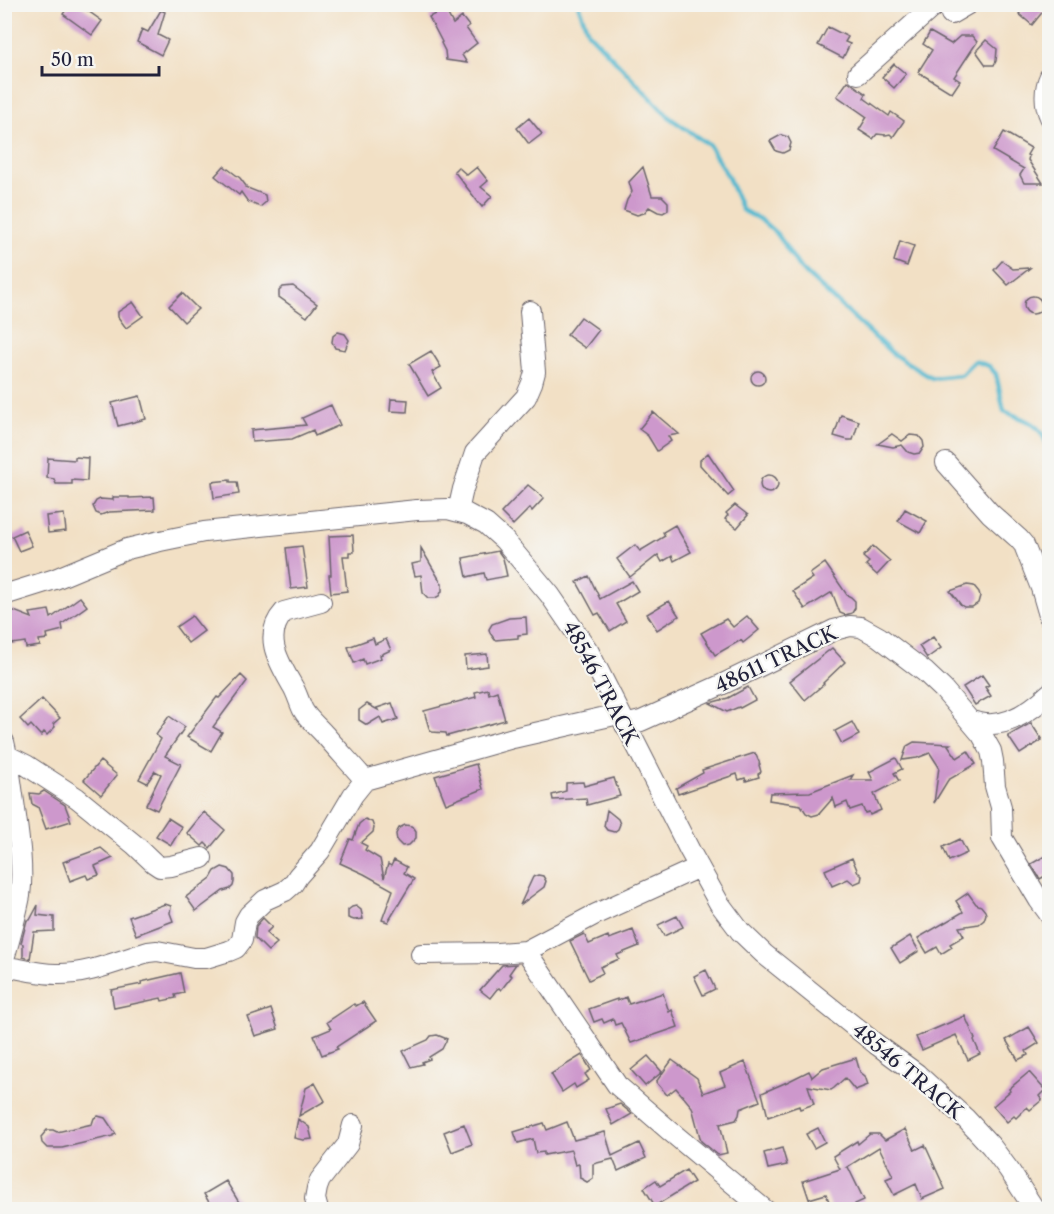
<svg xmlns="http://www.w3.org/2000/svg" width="1054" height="1214" font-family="'Libre Caslon Text',serif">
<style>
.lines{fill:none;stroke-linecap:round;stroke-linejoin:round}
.stream{stroke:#51b8cf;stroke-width:4.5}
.building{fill:#cd98cc}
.minor-casing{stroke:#6b646b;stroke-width:22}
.minor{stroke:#fff;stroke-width:20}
.labels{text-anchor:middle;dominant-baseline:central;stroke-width:4.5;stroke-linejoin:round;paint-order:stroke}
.street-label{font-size:20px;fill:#22223b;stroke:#f6f6f2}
</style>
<rect width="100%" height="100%" fill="#f6f6f2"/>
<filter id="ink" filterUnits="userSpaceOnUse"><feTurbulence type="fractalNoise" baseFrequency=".0167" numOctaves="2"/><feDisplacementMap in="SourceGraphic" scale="12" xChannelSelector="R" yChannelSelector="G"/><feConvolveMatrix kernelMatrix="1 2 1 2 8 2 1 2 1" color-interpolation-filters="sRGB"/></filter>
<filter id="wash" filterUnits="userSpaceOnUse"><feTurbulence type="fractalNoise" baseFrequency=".008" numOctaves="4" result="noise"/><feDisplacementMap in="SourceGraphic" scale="24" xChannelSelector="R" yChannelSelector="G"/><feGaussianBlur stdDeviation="1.35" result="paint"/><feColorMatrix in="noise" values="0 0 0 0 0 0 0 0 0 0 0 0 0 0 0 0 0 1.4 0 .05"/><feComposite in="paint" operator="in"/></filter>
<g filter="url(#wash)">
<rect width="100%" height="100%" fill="#f2e0c5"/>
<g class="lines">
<!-- stream -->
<path class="stream" d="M578,4L588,32L670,118L709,145L728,177L742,210L761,220L778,235L799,267L893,354L932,378L961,375L975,361L989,366L996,374L1004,411C1031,423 1042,422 1050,455"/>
</g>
<g id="blocks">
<!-- building -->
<path class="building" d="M70,4H78L102,21L92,35L63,14Z
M1027,4H1049L1032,25L1019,14Z
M445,9L453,24L462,17L469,26L466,28L477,43L462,55L467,63L446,60L445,51L441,43L442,42L429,17Z
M161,10L165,12L158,35L168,40L161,55L137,42L142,29L148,32Z
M828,27L848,37L845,42L850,44L843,58L818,45Z
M930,32L951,44L960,36H972L977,42L954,77L960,81L952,93L918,72L932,50L923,44Z
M986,40L997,49L996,61L994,65H986L976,51Z
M894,64L906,74L894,88L882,77Z
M848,81L866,94L864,98L889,116L891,112L904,121L893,137L890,134L886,135L877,134L873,139L859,130L867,117L837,96Z
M529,118L542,134L529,144L517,128Z
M1004,132L1031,148L1027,155L1029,156L1028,160L1043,183H1024L1020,175L1024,169L993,151Z
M781,135L788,137L791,143L789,150L783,153L776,151L770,141Z
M224,166L240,178L246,186L245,187L265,195L266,202L260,207L248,202L241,192L239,195L215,176Z
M458,167L467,175L477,167L488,181L481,187L492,196L482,207L454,171Z
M643,167L652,196H662L668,202V210L663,213L658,212L649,207L644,213L637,215L624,210L627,200L632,192L629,182Z
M900,241L914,246L907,266L894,261Z
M1002,261L1013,269L1030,268L1008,285L994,270Z
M293,286L317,304L307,317L279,297V291L283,287Z
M182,293L198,309L184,322L169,306Z
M1024 305a9 9 0 1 1 18 0a9 9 0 1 1-18 0Z
M133,302L143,316L126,328L118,317V312Z
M581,317L599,330L585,348L567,335Z
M338,332L345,334L349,340L345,350L335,348L332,342L333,336Z
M431,351L441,367L432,372L441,388L428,396L409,364Z
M751 378a7 7 0 1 1 14 0a7 7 0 1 1-14 0Z
M140,396L146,419L118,426L112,403Z
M391,399L408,400L407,412L390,411Z
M331,405L340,425L315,436L313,430L292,439L252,442L251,430L306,425L302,418Z
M653,412L679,434L668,436L671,441L657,451L648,436L639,429Z
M841,415L859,421L853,440H848L834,436Z
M892,434L902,441L910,435L919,436L923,441L924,447L920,453L914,454L908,452L902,445L893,447L878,444Z
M708,453L734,491L728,496L700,465V460Z
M75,457L88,458L87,481L72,480V484H56L54,479L47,478L48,458L75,460Z
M760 484a9 9 0 1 1 18 0a9 9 0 1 1-18 0Z
M230,480V482H237L239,494L214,498L212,482Z
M528,485L544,498L532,511L530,508L513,525L501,513Z
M113,497H129V498L154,497L155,510L109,512L101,515L96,513L93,506L96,501L100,499L113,500Z
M735,505L748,515L737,528L725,519L728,515L726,513Z
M905,509L927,521L920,533L898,521Z
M64,514L66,531L48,533L46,516Z
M675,525L691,552L674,561L672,556L662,562L658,555L630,577L617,559L635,545L640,551L665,536L663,532Z
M25,530L32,546L19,551L12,536Z
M353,535L354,552H349V556H343L347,591L331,593L329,575H331L329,536Z
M302,546L308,587L291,589L286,548Z
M873,546L890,561L877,575L866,565L869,562L863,557Z
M421,548L442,584V591L439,596L435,598H428L423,593L421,575L415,576L412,564L421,562Z
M498,551L503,558L507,576L486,580L484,573L467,577L463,558Z
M825,563L847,595L851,597L855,601V608L852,613L845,615L840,613L832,592L805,609L793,591L813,578L810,574Z
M589,576L600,599L632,581L638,591L616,604L626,621L610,631L599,613L595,615L577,582Z
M967,585L974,586L979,592L980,596L978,603L972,607H964L961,605L950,591Z
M80,597L87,606L62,624L63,630L47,634L48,639L39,640L40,646L26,648L25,642L12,644L9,625L4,623V607L32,618L30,613L49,610L51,618Z
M669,601L679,616L657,630L647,614Z
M192,616L204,631L188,643L176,627Z
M747,616L759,630L743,643L741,640L715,655L701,633L726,619L733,627Z
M526,617L527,634L518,635V638L495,640L490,633L489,629L492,624L509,618Z
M933,637L941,648L927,658L919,646Z
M373,638L375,644L386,639L391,650L380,655L381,658L365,664L363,659L354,663L348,647Z
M832,648L845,662L823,683L824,684L805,700L790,681Z
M487,654L488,666L466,669L465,656Z
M241,675L247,681L213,727L222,732L211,751L187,737L217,697L219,698Z
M982,675L989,685L985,687L991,696L975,705L963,687Z
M748,687L755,700L740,708L739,707L727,712L710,703L728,698Z
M488,689L489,694L497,691L505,720L447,736L446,733L432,732L429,728L424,711L476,697L475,692Z
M42,699L60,718L53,724L55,727L47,735L44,732L41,736L31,725L28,728L20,719Z
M392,703L398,719L383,724L380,717L367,725L359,720V710L367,704L378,710L377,708Z
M169,716L185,727L165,756L181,764L157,810L146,805L161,774L155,771L147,783L139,779L161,739L156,735Z
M852,722L859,735L842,744L835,731Z
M1031,723L1042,740L1020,754L1008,736Z
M914,742L950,744L948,745L957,758L968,751L976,764L948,780L934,803L939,767L930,753L917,758L902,760L907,746Z
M755,753L760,764L759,765L761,772L758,774L759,777L746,781L745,778L739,780L737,774L678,794L676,788L703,773L702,770Z
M896,758L902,769L894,773L899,781L874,794L881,810L870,815L869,812L865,813L862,806L850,810L847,802L836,807L833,798L819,814L812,816L806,813L801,805L769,800L770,793L810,792L853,775L850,780H873L869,772Z
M100,761L117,775L101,795L84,780Z
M476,764L483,789L446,804L435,776Z
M614,778L620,796L587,805L586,798L553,800L552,795L566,791V783L583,782L584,786Z
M44,791L65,805L71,821L46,829L38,807L32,804L30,793L39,794Z
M607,810L618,819L620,824L618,829L614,832L607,830L604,826Z
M204,812L225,830L210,848L205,843L202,846L187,833Z
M168,818L182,827L171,845L156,836Z
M365,819L372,822L374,828L373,832L361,843L367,846L365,850L380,859L384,878L388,864L391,866L394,860L407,867L404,873L414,879L388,922L382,920L393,890L364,874L340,863L350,839L353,840L359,824Z
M405,825L411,826L414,828L416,831V838L409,845L402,846L397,841L396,834L399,828Z
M960,839L967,853L949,861L943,847Z
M101,848L113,858L95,866L99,875L88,879L86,875L70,881L63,862Z
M1050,853V873L1040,879L1031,864Z
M852,858L858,872L862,876L861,881L854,884L848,879L832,886L825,870Z
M222,867L229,869L234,875V882L233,886L230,889L223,891L196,911L186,897L211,878L215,871Z
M538,875L543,876L546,881L544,887L520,905L533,877Z
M968,893L976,904L981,906L985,911L986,914L984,920L979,924L959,927L964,936L950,944L952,947L941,954L937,947L927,953L918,938L963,912L956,901Z
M165,904L171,906L170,913L173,921L136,935L129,917Z
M38,905L37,915L54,917V931L34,932L30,959L23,957V944L21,943L27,920H30Z
M356,906L361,910L363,919L354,920L348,918V910L352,907Z
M677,916L683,927L664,936L658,925Z
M263,918L272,927L266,933L277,943L268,951L255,938L256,926Z
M633,930L639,946L617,955L619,959L600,967L603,973L589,980L570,941L584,934L589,944L608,936L609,939Z
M910,936L919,951L900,963L891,948Z
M516,964L509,974L512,976L501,990L499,988L497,989L490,998L480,990L502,965Z
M706,970L715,989L703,995L694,976Z
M180,973L184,993L175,995L176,998L162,1001L161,998L114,1008L111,990L142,984L141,982Z
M663,993L669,1012L672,1010L678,1027L631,1043L621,1023L615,1025L613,1019L604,1023L602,1019L594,1022L589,1009L617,999V1001L626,997L629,1004Z
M363,1002L376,1021L336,1047L338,1049L322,1055L314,1036L331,1029L327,1022L354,1004L356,1006Z
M271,1009L278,1029L255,1036L248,1017Z
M965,1016L975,1039L974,1040L980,1054L968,1060L956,1035L922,1050L916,1037Z
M1029,1027L1039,1043L1026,1051L1028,1055L1018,1060L1006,1040Z
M437,1035L447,1039L442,1049L429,1057L430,1059L422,1062L423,1064L411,1067L403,1051L428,1040L431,1036Z
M582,1055L591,1070L585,1074L589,1080L576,1088L574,1084L562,1092L551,1074Z
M648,1056L662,1072L645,1086L631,1070Z
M856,1058L860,1072L865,1076L868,1085L855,1090L845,1078L834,1088L831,1090L808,1086L814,1104L800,1109L799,1106L768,1117L762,1093L787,1082L809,1071L812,1077L823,1068Z
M672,1060L697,1078L703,1093L725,1085L720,1073L745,1062L760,1101L740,1109L739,1115L736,1120L720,1124L727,1153L718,1155L701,1141L692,1107L676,1088L667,1095L656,1082Z
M1029,1072L1045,1090L1039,1096L1042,1100L1030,1110L1027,1107L1016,1118L1014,1116L1007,1122L993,1106L1010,1091L1009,1089Z
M315,1083L325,1101L299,1116L306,1088Z
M620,1104L632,1114L613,1125L606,1109Z
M98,1116L105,1118L116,1134L113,1135V1136L62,1148H47L42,1143L41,1137L47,1130H53L57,1132L92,1124L94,1118Z
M298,1119L309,1127L312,1139L303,1140L294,1138Z
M567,1122L574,1140L605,1132L612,1156L639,1143L646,1158L618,1171L613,1159L593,1164V1178L587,1182L580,1178L579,1164L575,1165L571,1150L544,1155V1152L536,1153L533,1139L518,1143L514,1132L544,1123L547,1130Z
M464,1124L472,1144L452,1152L444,1132Z
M818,1128L825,1142L814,1148L806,1134Z
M905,1129L915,1150L925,1145L945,1189L922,1199L916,1184L894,1195L886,1179L893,1176L879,1147L847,1167H848L864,1200L855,1204L858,1209H832L826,1194L809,1199L803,1181L840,1169L833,1156L857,1141L858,1144L870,1134H879L885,1140Z
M782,1148L787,1165L768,1169L764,1153Z
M686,1170L694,1182L655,1206L644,1188L656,1180L660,1186Z
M226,1181L243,1209H213L204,1194Z"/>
</g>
</g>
<g filter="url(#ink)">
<use href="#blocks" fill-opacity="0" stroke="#6b646b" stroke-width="1.5"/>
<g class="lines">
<!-- minor casing -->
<g class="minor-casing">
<path id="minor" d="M951,14L968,4
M858,74L936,4
M1050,76C1044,89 1044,104 1050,117
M946,463L990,513L1019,539L1024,545L1041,588L1050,619
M458,511L463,489L475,453L526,397L532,383L535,372L530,311
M4,595L55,579L127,549L160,541L204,532L417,510L448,509L467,514L486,524L504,540L550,595L589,652L690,851L719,903L740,931L764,954L876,1044L917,1074L965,1118L991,1146L1009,1170L1035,1210
M321,602L284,612C262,636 279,662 292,685C297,693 299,702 303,710C308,719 318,727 325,735C338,750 352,765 365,780
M971,721C976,722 981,724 986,724C1010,726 1033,709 1050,693
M625,725L641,721L723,684L834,630L850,626L861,627L879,637L925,672L943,689L982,735L991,751L993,761L995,786L1001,807L1002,838L1039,900L1050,915
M4,742C9,762 11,782 14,802C18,832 24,866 20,896C16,917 10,938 4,959
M8,756L26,765L77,798L135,845L154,863L160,867L171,866L202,858
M526,951L617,1085L670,1131L765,1210
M421,954L497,953L526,951L596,914L699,867
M4,966C21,969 39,974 56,974C87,975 118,961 148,952L157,951L194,958H206L229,951L236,948L242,940L245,922L249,915L265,900L285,891L293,884L298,876L320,851L353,795L365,780L513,738L619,714
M318,1210L315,1199L317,1188L320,1180L348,1144L353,1125"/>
</g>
<!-- minor -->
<use href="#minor" class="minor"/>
</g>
</g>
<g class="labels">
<!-- street labels -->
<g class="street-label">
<text transform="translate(776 659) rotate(-25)">48611 TRACK</text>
<text transform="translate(601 683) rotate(62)">48546 TRACK</text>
<text transform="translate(908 1071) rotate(40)">48546 TRACK</text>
</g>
</g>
<!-- margin -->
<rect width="1054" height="1214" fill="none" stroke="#f6f6f2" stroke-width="24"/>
<!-- scale -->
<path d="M42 66v9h117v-9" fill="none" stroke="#22223b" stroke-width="3"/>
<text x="51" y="66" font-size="18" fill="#22223b" stroke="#f6f6f2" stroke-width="4.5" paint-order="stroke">50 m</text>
</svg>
